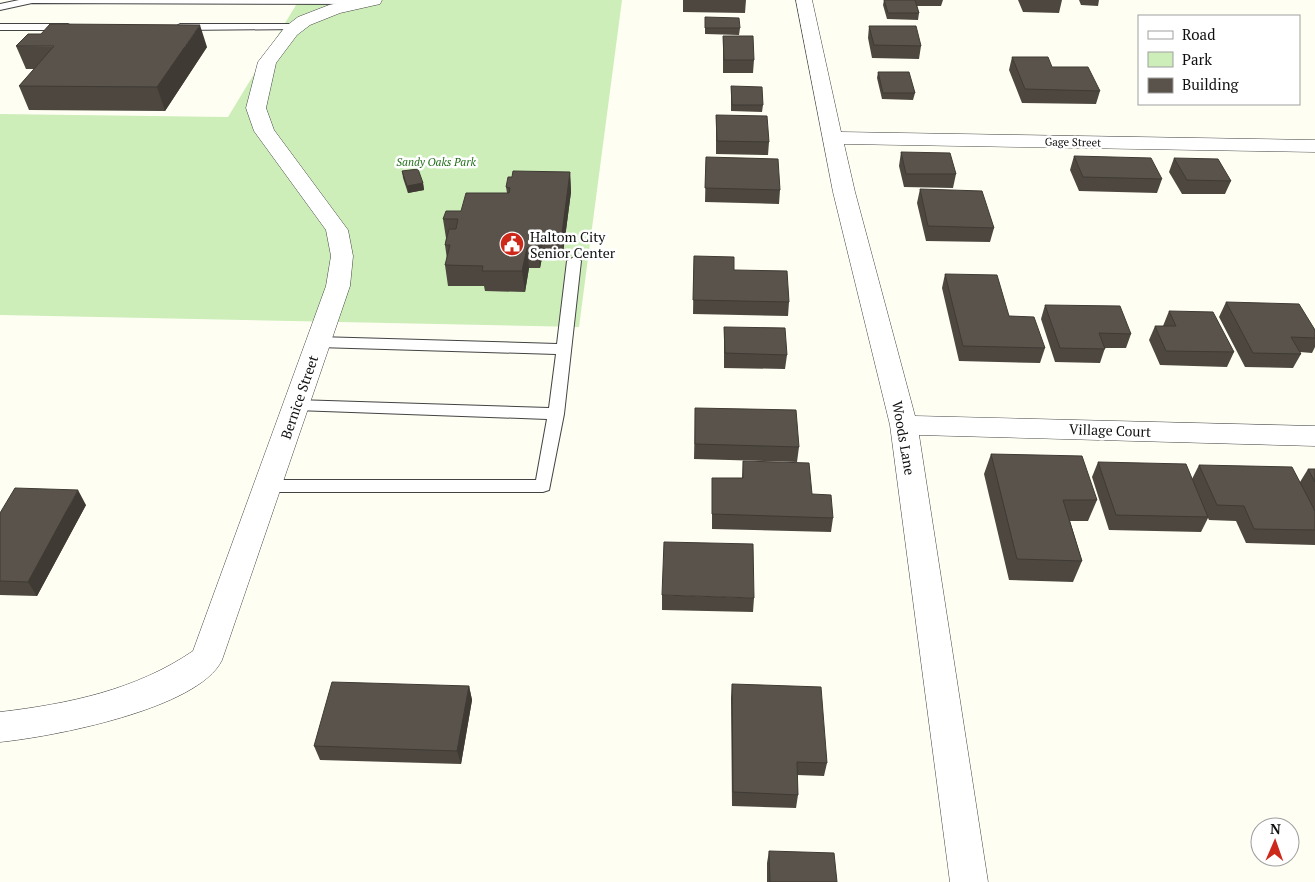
<svg xmlns="http://www.w3.org/2000/svg" width="1315" height="882" font-family="'PT Serif',serif">
<style>
.green{fill:#cdeeb9}
.lines{fill:none;stroke-linecap:round;stroke-linejoin:round}
.service-casing{stroke:#434343;stroke-width:2}
.minor-casing{stroke:#434343;stroke-width:1}
.service{fill:#fff;fill-rule:evenodd}
.minor{fill:#fff;fill-rule:evenodd}
.wall{fill:#4d4740}
.shaded-wall{fill:#3f3a34}
.building{fill:#5a534b;stroke:#3f3a34}
.labels{text-anchor:middle;dominant-baseline:central;stroke-width:5;stroke-linejoin:round;paint-order:stroke}
.far-street-label{font-size:11px;fill:#101010;stroke:#fff}
.far-park-label{font-size:11px;font-style:italic;fill:#216f1a;stroke:#fff}
.poi-label{font-size:14px;fill:#101010;stroke:#fff;text-anchor:start}
.street-label{font-size:14px;fill:#101010;stroke:#fff}
</style>
<rect width="100%" height="100%" fill="#fffef3"/>
<!-- green -->
<path class="green" d="M299,0H622L579,327L0,315V114L228,117Z"/>
<g class="lines">
<!-- service casing -->
<g class="service-casing">
<path id="service" d="M19,0H371L372,1L367,4L32,3L0,10V4Z
M0,24H68L73,27L68,30H0Z
M297,24L301,25V29L180,30L175,27L180,24Z
M574,257L581,261L564,414L549,490L543,492H267L261,490L259,486L261,482L267,480H536L547,419L296,410L290,409L288,405L290,401L296,400L549,408L556,354L318,347L311,342L318,337L557,344L567,261Z"/>
</g>
<!-- minor casing -->
<g class="minor-casing">
<path id="minor" d="M352,0H382L380,4L340,13L310,25L297,35L276,63L266,108L274,130L348,230L353,256L350,286L222,660C199,709 51,737 0,742V712C68,704 136,690 193,651L326,286L331,256L326,230L254,131L246,108L258,62L285,27L298,17L329,5Z
M796,0H812L841,132L1315,140V152L844,144L855,192L915,416L1315,426V446L919,435L988,882H950L890,425L833,192Z"/>
</g>
<!-- service -->
<use href="#service" class="service"/>
<!-- minor -->
<use href="#minor" class="minor"/>
</g>
<!-- wall -->
<path class="wall" d="M683,0H746L745,13L683,12Z
M884,0H943L941,6H917L919,13L918,20L887,19L883,5Z
M1018,0H1062L1059,13L1023,12Z
M1079,0H1099L1098,6L1081,5Z
M705,17L740,28L739,35L705,34Z
M869,26L921,46L919,59L872,58L868,38Z
M723,36L754,60L753,73H723Z
M16,46L207,47L165,111L29,110L19,86L34,69H26Z
M1012,57L1052,67L1100,91L1096,104L1022,103L1009,70Z
M878,72L915,93L913,100L882,99L877,78Z
M731,86L763,105L762,112L731,111Z
M716,115L769,142L768,155L716,154Z
M901,152L956,174L953,188L904,187L899,166Z
M1074,156L1162,179L1157,193L1079,191L1070,170Z
M706,157L780,190L779,204L705,202Z
M1174,158L1231,181L1225,194H1182L1169,172Z
M402,171L423,183L424,190L408,193L403,178Z
M570,172L571,192L563,253H543L540,268H529L525,292L485,291L484,286H448L445,265L447,259L445,245L446,238L443,219L507,193L506,187Z
M920,189L994,228L990,242L926,241L917,203Z
M694,256L734,270L789,302L788,316L693,314Z
M945,274L1045,348L1040,363L959,361L942,288Z
M1226,302L1315,330V347L1312,353L1300,352L1301,354L1293,368L1245,367L1219,317Z
M1045,305L1131,334L1126,348H1105L1100,363L1055,362L1041,319Z
M1169,311L1234,352L1227,367L1160,365L1149,340L1155,326H1163Z
M724,327L787,355L785,369L724,368Z
M695,408L799,447L797,462L694,459Z
M991,454L1097,500L1088,521H1070L1082,561L1073,582L1009,580L984,474Z
M743,461L812,494L833,518L831,532L712,529V478H742Z
M1098,462L1192,479L1199,465L1300,482L1308,469H1315V545L1246,543L1236,521L1209,520L1208,518L1201,532L1109,530L1092,477Z
M86,505L37,596L0,595V513Z
M662,595L754,598L753,612L662,610Z
M732,684L827,763L824,776L797,775L798,795L796,808L732,806L731,698Z
M469,686L472,700L461,764L320,760L314,746Z
M769,851L837,882H767V863Z"/>
<!-- shaded-wall -->
<path class="shaded-wall" d="M200,25L207,47L165,111L157,87Z
M570,172L571,192L563,253L562,233Z
M423,183L424,190L408,193L407,186Z
M541,233L543,253L540,268L538,248Z
M527,248L529,268L525,292L522,271Z
M78,490L86,505L37,596L28,582Z
M469,686L472,700L461,764L457,751Z"/>
<!-- building -->
<path class="building" d="M884,0H915L919,13H888Z
M705,17L739,18L740,28H705Z
M50,24L200,25L157,87L19,86L54,46H16L28,34H41Z
M869,26H916L921,46L874,45Z
M723,36H753L754,60H724Z
M1012,57H1048L1052,67H1088L1100,91L1025,89Z
M878,72H909L915,93H883Z
M731,86L762,87L763,105H732Z
M716,115L767,116L769,142L717,141Z
M901,152L950,153L956,174H906Z
M1074,156L1151,158L1162,179L1083,177Z
M706,157L778,159L780,190L705,188Z
M1174,158L1218,159L1231,181L1187,180Z
M418,169L423,183L407,186L402,171Z
M513,171L570,172L562,233H541L538,248H527L522,271H482L483,266L445,265L450,245H445L449,229H456L458,219H443L446,211H461L466,193H509L510,188L506,187L508,177H512Z
M920,189L982,191L994,228L928,226Z
M694,256L734,257V270L787,271L789,302L693,300Z
M945,274L997,275L1009,316L1034,317L1045,348L963,346Z
M1226,302L1299,304L1315,330V338L1291,337L1301,354L1253,353Z
M1045,305L1120,306L1131,334L1099,333L1105,349L1060,348Z
M1169,311L1213,312L1234,352L1166,351L1155,326H1176Z
M724,327L785,328L787,355L725,353Z
M695,408L796,410L799,447L695,444Z
M991,454L1082,456L1097,500H1063L1082,561L1017,559Z
M743,461L809,463L812,494L831,495L833,518L712,514V478H743Z
M1098,462L1186,464L1208,517L1116,515Z
M1199,465L1292,467L1315,511V530L1254,529L1244,506L1217,505Z
M1308,469H1315V482Z
M15,488L78,490L28,582L0,581V513Z
M664,542L753,544L754,598L662,595Z
M332,682L469,686L457,751L314,746Z
M732,684L821,687L827,763L797,762L798,795L733,792Z
M769,851L834,853L837,882H770Z"/>
<!-- icons -->
<defs>
<g id="civic-disc" transform="scale(1.25)"><circle r="9.5" fill="#cd291b" stroke="#fff"/><path d="M-.6-6.5H3V-4.5H.6V-3L4-1V1h2V6H-6V1h2V-1L-.6-3ZM-1.2 2.5V6h2.4V2.5Z" fill="#fff"/></g>
</defs>
<g fill-rule="evenodd">
<use href="#civic-disc" x="512" y="244"/>
</g>
<g class="labels">
<!-- far-street labels -->
<g class="far-street-label">
<text transform="translate(1073 142) rotate(1)">Gage Street</text>
</g>
<!-- far-park labels -->
<g class="far-park-label">
<text x="436" y="162">Sandy Oaks Park</text>
</g>
<!-- poi labels -->
<g class="poi-label">
<text x="530" y="236">Haltom City<tspan x="530" dy="16">Senior Center</tspan></text>
</g>
<!-- street labels -->
<g class="street-label">
<text transform="translate(299 397) rotate(-71)">Bernice Street</text>
<text transform="translate(1110 430) rotate(2)">Village Court</text>
<text transform="translate(904 438) rotate(80)">Woods Lane</text>
</g>
</g>
<!-- legend -->
<rect x="1138" y="15" width="162" height="90" fill="#ffffff" stroke="#9f9f9f"/>
<rect x="1148" y="31" width="25" height="8" fill="#ffffff" stroke="#9f9f9f"/>
<text x="1182" y="40" font-size="15" fill="#101010">Road</text>
<rect x="1148" y="52" width="25" height="15" fill="#cdeeb9" stroke="#9f9f9f"/>
<text x="1182" y="65" font-size="15" fill="#101010">Park</text>
<rect x="1148" y="78" width="25" height="15" fill="#5a534b" stroke="#9f9f9f"/>
<text x="1182" y="90" font-size="15" fill="#101010">Building</text>
<!-- north arrow -->
<g transform="translate(1275 842) rotate(2)"><circle r="24" fill="#ffffff" stroke="#9f9f9f"/>
<path d="M0-4L9 19L0 12L-9 19Z" fill="#cd291b"/>
<text y="-8" font-size="14" font-weight="bold" text-anchor="middle" fill="#101010">N</text>
</g>
</svg>
